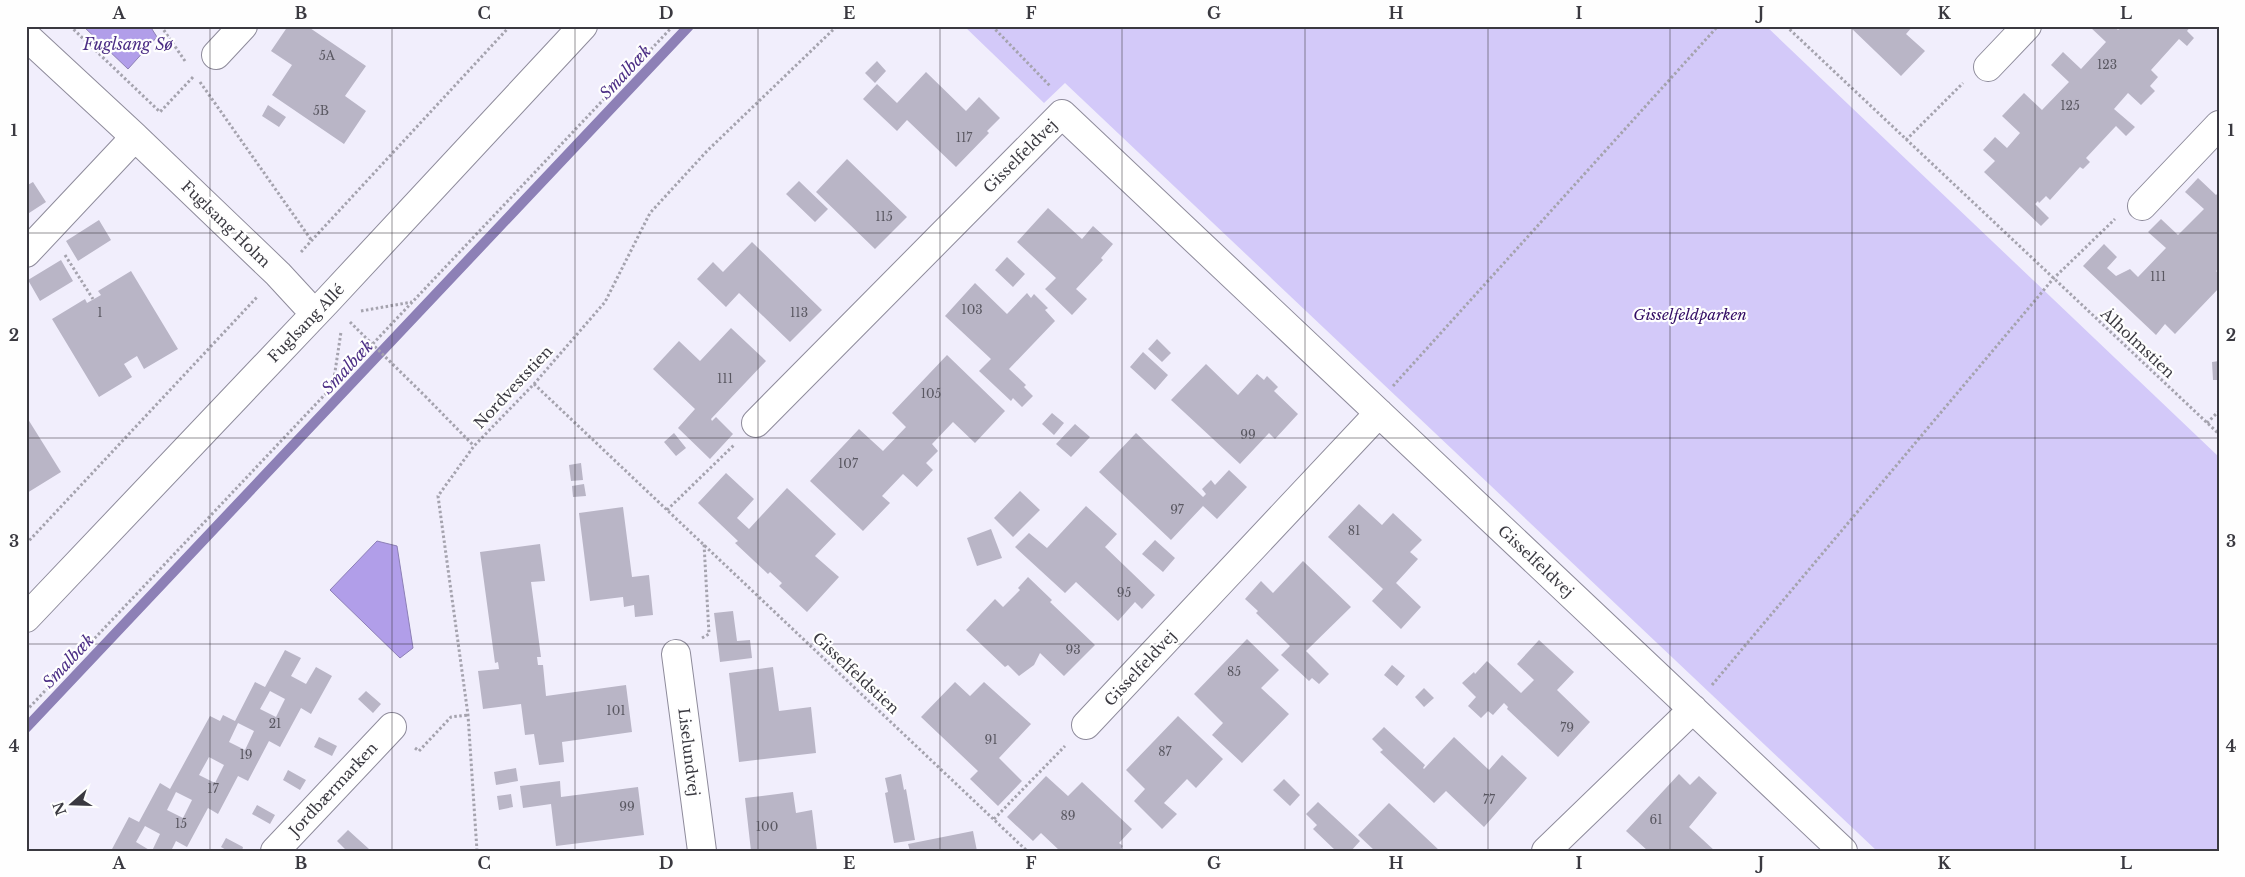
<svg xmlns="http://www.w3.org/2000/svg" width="2245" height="877" font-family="'Libre Baskerville',serif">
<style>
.green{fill:#d3c9f9}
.water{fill:#b19ee9;stroke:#8d80b6}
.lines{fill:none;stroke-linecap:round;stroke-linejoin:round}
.stream{stroke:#8d80b6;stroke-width:10}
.building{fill:#b9b5c6;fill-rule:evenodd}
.minor-casing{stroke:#8e8b9b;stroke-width:30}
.path{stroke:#a5a3ae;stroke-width:3;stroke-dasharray:2.5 2.5;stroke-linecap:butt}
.minor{stroke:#fff;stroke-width:28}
.path-bridge{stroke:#a5a3ae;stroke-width:3;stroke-dasharray:2.5 2.5;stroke-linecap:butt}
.grid{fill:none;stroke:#3a3940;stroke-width:1;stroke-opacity:0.55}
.labels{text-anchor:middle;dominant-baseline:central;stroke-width:4.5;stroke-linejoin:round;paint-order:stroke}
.number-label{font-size:12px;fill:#5a5862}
.street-label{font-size:15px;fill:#3a3940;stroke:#fefefe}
.park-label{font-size:15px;font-style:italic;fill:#320c64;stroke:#fefefe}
.water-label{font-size:16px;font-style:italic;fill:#4c2e85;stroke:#fefefe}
.neatline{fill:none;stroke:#3a3940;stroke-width:2}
.grid-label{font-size:16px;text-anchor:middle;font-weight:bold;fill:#3a3940}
</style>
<rect width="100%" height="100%" fill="#f1eefc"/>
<!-- green -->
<path class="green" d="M964,26H1766L2219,457V851H1877L1065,83L1044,103Z"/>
<!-- water -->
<path class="water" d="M83,26H150L157,37L128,69Z
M377,541L397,546L413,648L400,658L330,590Z"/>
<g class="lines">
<!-- stream -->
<path class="stream" d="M26,728L689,26"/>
</g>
<!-- building -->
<path class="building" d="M288,26H307L366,66L345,96L366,111L344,144L272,95L292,65L271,51Z
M1849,26H1913L1906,34L1925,51L1901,76Z
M2089,26H2114L2118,30L2122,26H2191L2187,31L2194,38L2187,46L2179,39L2151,70L2158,77L2150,86L2155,91L2141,105L2128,93L2114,109L2135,127L2126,136L2116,126L2086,158L2090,162L2083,169L2080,167L2050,200L2046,196L2039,203L2038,201L2035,204L2049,218L2041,226L1984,172L1995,161L1983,150L1995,137L2007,148L2020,133L2002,116L2024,93L2042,110L2069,82L2051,65L2063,52L2081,69L2106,42Z
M877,61L886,71L875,83L865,73Z
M926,72L966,111L979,97L1000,118L987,131L989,133L956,167L907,120L897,131L863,99L877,84L897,103Z
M268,105L286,117L279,127L262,116Z
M847,159L907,217L875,249L816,192Z
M2198,178L2216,195L2219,192V269L2216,271L2219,273V288L2175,334L2165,324L2156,335L2083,266L2104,244L2117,257L2107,268L2116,276L2130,269L2138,277L2166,248L2148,232L2161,219L2178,235L2204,209L2185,192Z
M799,181L828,209L815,222L786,194Z
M33,182L46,202L26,215V186Z
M1048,208L1082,239L1093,226L1113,244L1101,258L1103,260L1076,289L1087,299L1072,315L1045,289L1056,278L1017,242Z
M99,220L111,240L78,261L66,241Z
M752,242L822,310L790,342L739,293L726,307L697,279L713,262L723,272Z
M1007,257L1025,274L1013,287L995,270Z
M61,260L73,281L40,301L28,280Z
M131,271L178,349L144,369L137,356L124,364L132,377L99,397L52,319L85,299L87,303L101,295L98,291Z
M975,283L1007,314L1027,293L1031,298L1034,294L1048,308L1045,310L1055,321L1009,369L1026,385L1024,387L1033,396L1022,407L1013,398L1011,401L979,371L991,359L945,316Z
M731,328L766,361L711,419L712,421L716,417L733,434L710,459L678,428L695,409L653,369L679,341L700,361Z
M1157,339L1171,353L1162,362L1148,349Z
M1143,352L1168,375L1155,390L1130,367Z
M947,355L1005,411L975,443L953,422L932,444L938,451L926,463L933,470L917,487L903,474L882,496L890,503L863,531L810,481L859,429L883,451L906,427L892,413Z
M2219,361V386H2218L2217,380H2213L2212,362Z
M1206,364L1238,395L1257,374L1264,380L1267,376L1278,387L1274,391L1298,414L1275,439L1269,433L1240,464L1171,400Z
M1052,413L1064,423L1054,435L1042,424Z
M26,416L61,472L27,493L26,491Z
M1075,424L1090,437L1071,457L1056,444Z
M674,433L686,448L676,456L664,442Z
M1136,433L1203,497L1206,494L1202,489L1211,480L1215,485L1229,470L1247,487L1217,519L1203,506L1171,540L1099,472Z
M581,463L583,480L571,481L569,465Z
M726,473L754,499L737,518L749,529L787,488L836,534L815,556L839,577L807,612L779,586L782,583L770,572L768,574L735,543L738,541L698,503Z
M584,484L586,496L573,497L572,486Z
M1020,491L1040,510L1013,537L994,518Z
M1359,504L1382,525L1393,513L1422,540L1410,552L1418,559L1396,583L1421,607L1401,629L1372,601L1383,589L1328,537Z
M1086,506L1117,534L1105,547L1155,595L1142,609L1135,602L1118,621L1076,582L1065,593L1015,547L1029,533L1047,548Z
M623,507L632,577L649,575L653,615L635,617L634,605L624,607L623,597L590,601L579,513Z
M991,529L1002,558L977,566L967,538Z
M1155,540L1175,558L1163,572L1142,554Z
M540,544L545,581L531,582L541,657H537L538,665H543L546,696L626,685L632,732L562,742L564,762L539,765L534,734L525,735L521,704L483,709L478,671L499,669L498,662L495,663L480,552Z
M1303,561L1351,607L1306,651L1329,674L1319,684L1312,678L1309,681L1281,655L1290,646L1256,613L1258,611L1245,599L1261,581L1273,593Z
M1028,577L1052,600L1050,602L1095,645L1064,676L1040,653L1034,665L1019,676L1008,665L1005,667L966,630L995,599L1003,607L1020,590L1018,588Z
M733,611L737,641L750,640L752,658L720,662L714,613Z
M1247,639L1279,670L1261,688L1289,714L1242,763L1212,735L1223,723L1194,694Z
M1539,640L1574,672L1557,690L1590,722L1558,757L1507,709L1508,707L1504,703L1493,715L1488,711L1481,718L1468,706L1476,697L1462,683L1474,672L1475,674L1487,661L1521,693L1534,680L1517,664Z
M285,650L301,658L291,676L306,684L316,667L332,676L311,714L301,708L280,747L269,741L248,781L238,776L218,814L208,808L187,847L176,841L171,851H152L160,834L145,826L136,842L151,851H111L129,817L139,822L160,783L170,789L210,716L220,721L223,715L235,721L255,682L265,687ZM270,691L285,699L276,717L260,709ZM238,723L254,731L245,750L229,742ZM209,757L224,765L215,783L199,775ZM176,792L192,800L183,818L167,810Z
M1392,665L1405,676L1397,686L1384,675Z
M773,667L779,711L811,707L816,753L739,762L729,673Z
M955,682L970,696L984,682L1031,724L999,758L1022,781L998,806L970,779L978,771L921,717Z
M1424,688L1434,698L1424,707L1415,697Z
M366,691L381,704L373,713L358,699Z
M1178,716L1223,759L1196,788L1187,779L1164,803L1177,814L1162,829L1134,801L1145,789L1126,770Z
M1384,727L1425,765L1423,768L1424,769L1454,737L1489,770L1502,755L1527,778L1484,827L1446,791L1434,803L1380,752L1383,750L1372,739Z
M319,737L337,746L332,756L314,747Z
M516,768L518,781L496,785L494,772Z
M288,770L306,780L300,790L283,780Z
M901,774L904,790L906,789L915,840L894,843L885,793L888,792L885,778Z
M1679,774L1690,785L1699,776L1717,793L1689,827L1715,851H1648L1626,831Z
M1046,776L1068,796L1082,782L1132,829L1119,843L1123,846L1119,851H1060L1041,833L1033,841L1007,817Z
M1284,779L1300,795L1290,806L1273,790Z
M560,781L561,797L638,787L644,835L556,846L551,804L523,808L520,786Z
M793,792L796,813L812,810L817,851H751L745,798Z
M511,794L513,807L499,810L497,796Z
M1318,802L1360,841L1351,851H1336L1313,829L1317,825L1306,814Z
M1389,803L1440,851H1375L1358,835Z
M257,805L275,815L270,824L252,814Z
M348,830L369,849L367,851H347L337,841Z
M973,831L977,851H910L908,844Z
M226,838L243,847L242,851H228L221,847Z"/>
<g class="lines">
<!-- minor casing -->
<g class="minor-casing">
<path id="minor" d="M26,36L135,137
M216,55L243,26
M1988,67L2027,26
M2142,206L2219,125
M26,253L135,137L278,274L314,313
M756,423L1062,114L1843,851
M26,618L329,299L583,26
M676,654L702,851
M1086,725L1379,413
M275,851L392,727
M1546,851L1693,709"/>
</g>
<!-- path -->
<path class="path" d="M70,26L160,112L194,76
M161,26L185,61
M992,26L1051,87
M1786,26L2219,434
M200,82L312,241
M1906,140L1963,83
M301,252L510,26
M65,255L93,299
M361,311L412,302
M350,322L357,329
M534,384L1027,851
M333,385L341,332
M1393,386L1718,26
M425,396L474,446
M2207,423L2219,411
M667,510L735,444
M26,544L258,296
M702,638L709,634L704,544
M1712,685L2053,279L2115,219
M26,711L673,26
M415,748L419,751L451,717L468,715
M994,819L1065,746
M477,851L468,715L438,496L474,446L534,384L605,302L650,213L707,151L837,26"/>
<!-- minor -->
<use href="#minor" class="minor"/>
<!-- path-bridge -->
<path class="path-bridge" d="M357,329L425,396"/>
</g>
<!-- grid -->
<path class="grid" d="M210,26V851M392,26V851M575,26V851M758,26V851M940,26V851M1122,26V851M1305,26V851M1488,26V851M1670,26V851M1852,26V851M2035,26V851M26,233H2219M26,438H2219M26,644H2219"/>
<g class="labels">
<!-- number labels -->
<g class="number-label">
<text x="327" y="55">5A</text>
<text x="2107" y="64">123</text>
<text x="2070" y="105">125</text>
<text x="321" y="110">5B</text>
<text x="964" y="137">117</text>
<text x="884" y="216">115</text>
<text x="2158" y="276">111</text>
<text x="972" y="309">103</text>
<text x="100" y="312">1</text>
<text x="799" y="312">113</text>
<text x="725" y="378">111</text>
<text x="931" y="393">105</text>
<text x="1248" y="434">99</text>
<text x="848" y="463">107</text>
<text x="1177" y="509">97</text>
<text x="1354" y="530">81</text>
<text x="1124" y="592">95</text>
<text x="1073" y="649">93</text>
<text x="1234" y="671">85</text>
<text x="616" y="710">101</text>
<text x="275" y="723">21</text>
<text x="1567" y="727">79</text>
<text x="991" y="739">91</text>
<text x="1165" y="751">87</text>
<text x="246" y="754">19</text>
<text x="213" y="788">17</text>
<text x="1489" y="799">77</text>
<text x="627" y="806">99</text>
<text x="1068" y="815">89</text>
<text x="1656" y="819">61</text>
<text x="181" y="823">15</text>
<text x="767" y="826">100</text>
</g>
<!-- street labels -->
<g class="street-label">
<text transform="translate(1020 156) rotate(-45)">Gisselfeldvej</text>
<text transform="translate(226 224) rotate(44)">Fuglsang Holm</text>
<text transform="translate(306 323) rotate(-46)">Fuglsang Allé</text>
<text transform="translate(2138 343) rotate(43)">Ålholmstien</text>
<text transform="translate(513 387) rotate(-47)">Nordveststien</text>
<text transform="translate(1536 561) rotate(43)">Gisselfeldvej</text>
<text transform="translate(1140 668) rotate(-47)">Gisselfeldvej</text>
<text transform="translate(856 673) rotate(43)">Gisselfeldstien</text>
<text transform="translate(689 752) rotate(83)">Liselundvej</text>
<text transform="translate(333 789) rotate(-47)">Jordbærmarken</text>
</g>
<!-- park labels -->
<g class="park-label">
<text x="1690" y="314">Gisselfeldparken</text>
</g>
<!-- water labels -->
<g class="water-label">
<text x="128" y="44">Fuglsang Sø</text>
<text transform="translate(625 72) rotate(-47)">Smalbæk</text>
<text transform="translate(347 367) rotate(-47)">Smalbæk</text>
<text transform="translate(68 661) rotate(-47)">Smalbæk</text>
</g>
</g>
<!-- border -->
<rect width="2245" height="877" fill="none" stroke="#fefefe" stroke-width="55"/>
<!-- north arrow -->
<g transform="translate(72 804) rotate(250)" stroke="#fefefe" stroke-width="4" paint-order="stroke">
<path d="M0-4L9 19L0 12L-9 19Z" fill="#3a3940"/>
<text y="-8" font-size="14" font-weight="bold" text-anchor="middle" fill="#3a3940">N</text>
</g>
<rect x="28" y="28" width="2190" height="822" class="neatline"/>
<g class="grid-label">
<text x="119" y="19">A</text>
<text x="301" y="19">B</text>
<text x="484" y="19">C</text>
<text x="666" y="19">D</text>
<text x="849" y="19">E</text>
<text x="1031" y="19">F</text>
<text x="1214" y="19">G</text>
<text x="1396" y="19">H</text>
<text x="1579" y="19">I</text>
<text x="1761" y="19">J</text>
<text x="1944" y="19">K</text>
<text x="2126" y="19">L</text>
<text x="14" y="136">1</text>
<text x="2231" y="136">1</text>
<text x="14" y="341">2</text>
<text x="2231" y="341">2</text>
<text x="14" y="547">3</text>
<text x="2231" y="547">3</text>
<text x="14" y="752">4</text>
<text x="2231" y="752">4</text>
<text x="119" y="869">A</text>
<text x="301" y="869">B</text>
<text x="484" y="869">C</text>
<text x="666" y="869">D</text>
<text x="849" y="869">E</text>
<text x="1031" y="869">F</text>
<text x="1214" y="869">G</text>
<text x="1396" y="869">H</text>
<text x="1579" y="869">I</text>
<text x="1761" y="869">J</text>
<text x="1944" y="869">K</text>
<text x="2126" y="869">L</text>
</g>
</svg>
